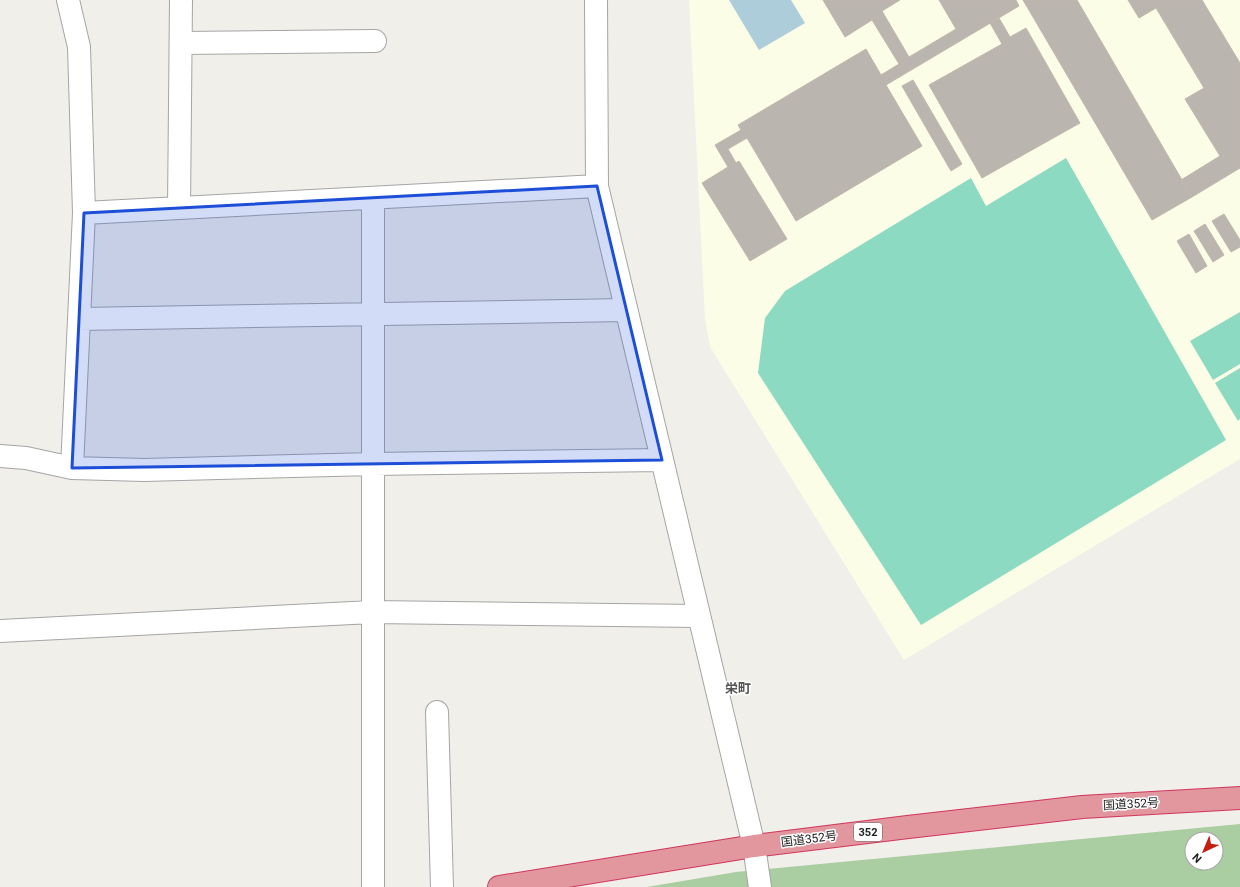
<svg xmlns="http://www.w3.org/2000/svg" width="1240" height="887" font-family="Roboto,'Noto Sans JP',sans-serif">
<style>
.education{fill:#fbfde6}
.forest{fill:#aacda1;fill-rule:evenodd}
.pitch{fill:#8ddac2}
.water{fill:#adcddb}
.building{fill:#bab5ae;stroke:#c2b7ac}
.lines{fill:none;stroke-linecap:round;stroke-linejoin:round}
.minor-casing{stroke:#a5a5a5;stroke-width:24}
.highway-casing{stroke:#d0355d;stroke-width:24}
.minor{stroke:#fff;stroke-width:22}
.highway{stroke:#e2979f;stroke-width:22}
.marked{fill:#1d4ed8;fill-opacity:0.2;stroke:#1d4ed8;stroke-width:3;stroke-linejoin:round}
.labels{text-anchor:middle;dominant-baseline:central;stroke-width:3;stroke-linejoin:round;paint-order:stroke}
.shield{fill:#fff;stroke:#646464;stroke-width:1}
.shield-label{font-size:11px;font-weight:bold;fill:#212121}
.street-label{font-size:12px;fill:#212121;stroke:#fff}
.neighbourhood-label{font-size:13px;font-weight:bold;fill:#545454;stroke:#fff}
</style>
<rect width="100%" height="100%" fill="#f1efe9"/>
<!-- education -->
<path class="education" d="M689,0H1240V459L904,660L710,347L705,319Z"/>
<!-- forest -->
<path class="forest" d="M1240,824V887H647L736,872ZM1192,839H1216V863H1192Z"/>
<!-- pitch -->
<path class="pitch" d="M1066,158L1226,440L921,625L758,373L765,318L785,291L971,178L986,206Z
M1240,312V364L1213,380L1190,341Z
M1240,368V419L1238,421L1215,383Z"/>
<!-- water -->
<path class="water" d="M729,0H791L805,23L759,50Z"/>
<!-- building -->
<path class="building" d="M823,0H900L882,11L909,57L956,29L939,0H1016L1019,6L886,85L922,146L796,221L747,138L728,149L736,163L739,161L787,239L750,261L702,183L728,167L715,145L741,130L738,125L866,49L881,75L899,64L872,20L845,37Z
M1023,0H1077L1192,197L1152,220Z
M1128,0H1202L1240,63V168L1192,197L1181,180L1220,156L1185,99L1204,88L1156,8L1139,18Z
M999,18L1010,37L1026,28L1080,123L982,178L929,85L1002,44L990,23Z
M913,80L962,164L951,171L902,86Z
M1224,214L1240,240V247L1231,252L1212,221Z
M1205,224L1224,255L1213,262L1194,231Z
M1189,234L1207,266L1196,273L1177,241Z"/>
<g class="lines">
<!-- minor casing -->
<g class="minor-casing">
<path id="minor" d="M68,0L79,47L84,213L72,468
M596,0L597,186L754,846L760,887
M181,43L375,41
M179,208L181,0
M84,213L597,186
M79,319L626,310
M0,456L26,458L72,468L144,470L372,464L662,460
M0,631L372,612L699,616
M437,712L442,887
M373,887V198"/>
</g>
<!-- highway casing -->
<g class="highway-casing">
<path id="highway" d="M499,887L754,846L908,827L1082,807L1240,798"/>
</g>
<!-- minor -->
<use href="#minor" class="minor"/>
<!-- highway -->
<use href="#highway" class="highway"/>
</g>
<!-- marked area -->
<path class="marked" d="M597,186L662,460L72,468L84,213Z"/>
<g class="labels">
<!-- shield labels -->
<rect class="shield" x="854" y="823" width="28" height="18" rx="3"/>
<g class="shield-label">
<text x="868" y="832">352</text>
</g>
<!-- street labels -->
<g class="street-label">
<text transform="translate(1131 804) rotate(-3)">国道352号</text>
<text transform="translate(809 839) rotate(-7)">国道352号</text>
</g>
<!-- neighbourhood labels -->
<g class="neighbourhood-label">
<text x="738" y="688">栄町</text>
</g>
</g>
<!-- north arrow -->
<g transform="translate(1204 851) rotate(224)"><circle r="19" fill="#ffffff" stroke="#a6a6a6"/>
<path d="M0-3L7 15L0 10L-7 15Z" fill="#c51d0e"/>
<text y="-6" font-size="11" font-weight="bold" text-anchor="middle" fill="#212121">N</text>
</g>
</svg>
